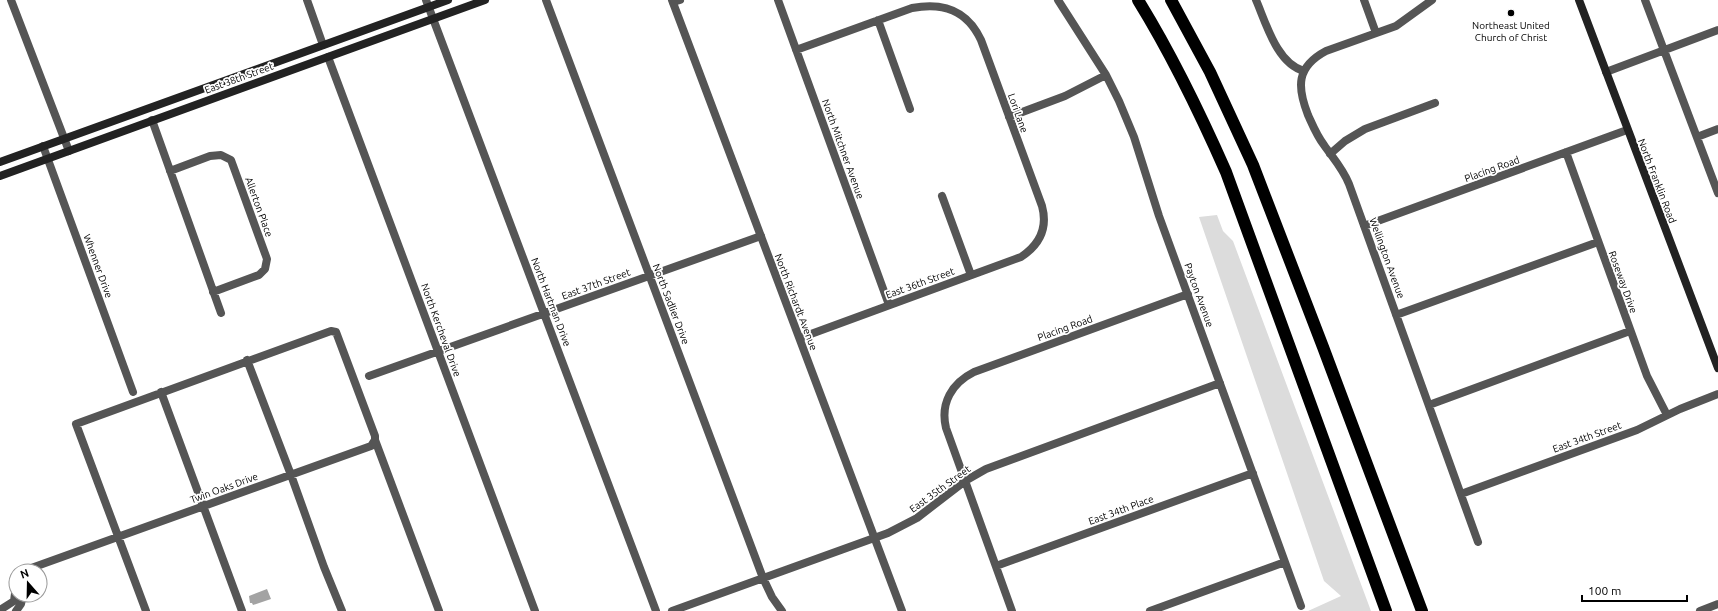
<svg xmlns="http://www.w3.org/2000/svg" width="1718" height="611" font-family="Ubuntu,sans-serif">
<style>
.green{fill:#dcdcdc}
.water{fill:#a3a3a3}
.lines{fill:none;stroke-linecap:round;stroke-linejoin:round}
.minor{stroke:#555;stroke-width:8}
.tertiary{stroke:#555;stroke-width:8}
.secondary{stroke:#222;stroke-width:8}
.motorway{stroke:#000;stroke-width:12}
.poi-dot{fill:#000;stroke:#fff;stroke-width:1.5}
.labels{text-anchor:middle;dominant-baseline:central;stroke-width:3.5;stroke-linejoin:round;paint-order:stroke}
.poi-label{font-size:10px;fill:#000;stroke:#fff}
.street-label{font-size:10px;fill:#000;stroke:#fff}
</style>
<rect width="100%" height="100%" fill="#fff"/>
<!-- green -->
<path class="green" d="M1217,215L1223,231L1233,241L1371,611H1308L1341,596L1324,581L1199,217Z"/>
<!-- water -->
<path class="water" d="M267,589L271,599L253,605L252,603H250L249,596Z"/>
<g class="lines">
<!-- minor -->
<path class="minor" d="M11,0L69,151
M307,0L323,45
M426,0L656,611
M546,0L763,578L772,597L782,611
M778,0L889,305
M1058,0L1106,75L1119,101L1134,137L1159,216L1301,606
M1256,0C1266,23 1277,64 1304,71
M1364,0L1376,33
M1432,0L1396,26L1326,51C1296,67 1297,87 1308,115C1313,126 1317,136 1324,145C1333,158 1343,169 1349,184L1478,542
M1645,0L1718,193
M673,2L680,0
M878,20L910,109
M796,50L912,8C943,2 967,10 981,40L1042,206C1048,228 1039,245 1021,257L800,338
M328,57L535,611
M1606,72L1718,30
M1009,117L1065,96L1106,75
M152,120L221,313
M1697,137L1718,129
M43,146L133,392
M1566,152L1647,376L1667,415
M1330,154L1345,141L1365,129L1435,103
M170,171L210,156L221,155L231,160L267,259L265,269L259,275L213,292
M942,196L971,275
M1364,226L1627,130
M1396,315L1598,242
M247,360L291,475L324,567L342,611
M369,376L761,236
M161,392L242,611
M1429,405L1630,331
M375,440L439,611
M1461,494L1637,430L1680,409L1718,394
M996,566L1253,473
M23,571L371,446L375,440V436L336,332L331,331L76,424L146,611
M0,610L14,601L16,586
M16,611L21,604L23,595
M672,611L888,533L917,518L965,481L986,469L1220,383
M1012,611L946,428C940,403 952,383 974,372L1188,294
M1150,611L1285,562
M1700,611L1718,604"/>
<!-- tertiary -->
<path class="tertiary" d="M672,0L902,611"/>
<!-- secondary -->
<path class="secondary" d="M1579,0L1718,368
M0,162L448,0
M0,176L485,0"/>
<!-- motorway -->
<path class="motorway" d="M1138,0C1172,55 1200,113 1226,172L1386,611
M1171,0L1210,72L1253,165L1323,347L1422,611"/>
</g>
<!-- markers -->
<circle class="poi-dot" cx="1511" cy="13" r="4"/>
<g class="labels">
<!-- poi labels -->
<g class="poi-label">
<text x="1511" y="25">Northeast United<tspan x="1511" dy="12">Church of Christ</tspan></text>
</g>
<!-- street labels -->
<g class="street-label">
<text transform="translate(239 78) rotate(-20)">East 38th Street</text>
<text transform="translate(1018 113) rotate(70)">Lori Lane</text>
<text transform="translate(843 149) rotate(70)">North Mitchner Avenue</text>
<text transform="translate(1492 169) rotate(-20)">Placing Road</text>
<text transform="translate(1657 181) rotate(69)">North Franklin Road</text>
<text transform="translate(259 207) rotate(70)">Allerton Place</text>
<text transform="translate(1387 258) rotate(70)">Wellington Avenue</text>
<text transform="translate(98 266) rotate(70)">Whenner Drive</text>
<text transform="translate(1623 282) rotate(70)">Roseway Drive</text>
<text transform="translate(920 283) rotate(-20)">East 36th Street</text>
<text transform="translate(596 284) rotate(-20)">East 37th Street</text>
<text transform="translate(1199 295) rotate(70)">Payton Avenue</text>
<text transform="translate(551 302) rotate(69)">North Hartman Drive</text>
<text transform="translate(796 302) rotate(69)">North Richardt Avenue</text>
<text transform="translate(671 304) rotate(69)">North Sadlier Drive</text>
<text transform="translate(1065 328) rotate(-20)">Placing Road</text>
<text transform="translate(441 330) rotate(70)">North Kercheval Drive</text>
<text transform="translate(1587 437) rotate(-20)">East 34th Street</text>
<text transform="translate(224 488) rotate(-20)">Twin Oaks Drive</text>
<text transform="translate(940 489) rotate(-36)">East 35th Street</text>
<text transform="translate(1121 510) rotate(-20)">East 34th Place</text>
</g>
</g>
<!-- north arrow -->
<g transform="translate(28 583) rotate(340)"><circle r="19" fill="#ffffff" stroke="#999999"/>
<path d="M0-3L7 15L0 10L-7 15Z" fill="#000000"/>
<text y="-6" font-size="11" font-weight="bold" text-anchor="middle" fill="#000000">N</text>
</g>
<!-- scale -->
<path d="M1582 595v6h105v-6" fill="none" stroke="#000000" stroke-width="2"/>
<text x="1588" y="595" font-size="12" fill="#000000" stroke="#ffffff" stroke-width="3" paint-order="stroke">100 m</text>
</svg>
